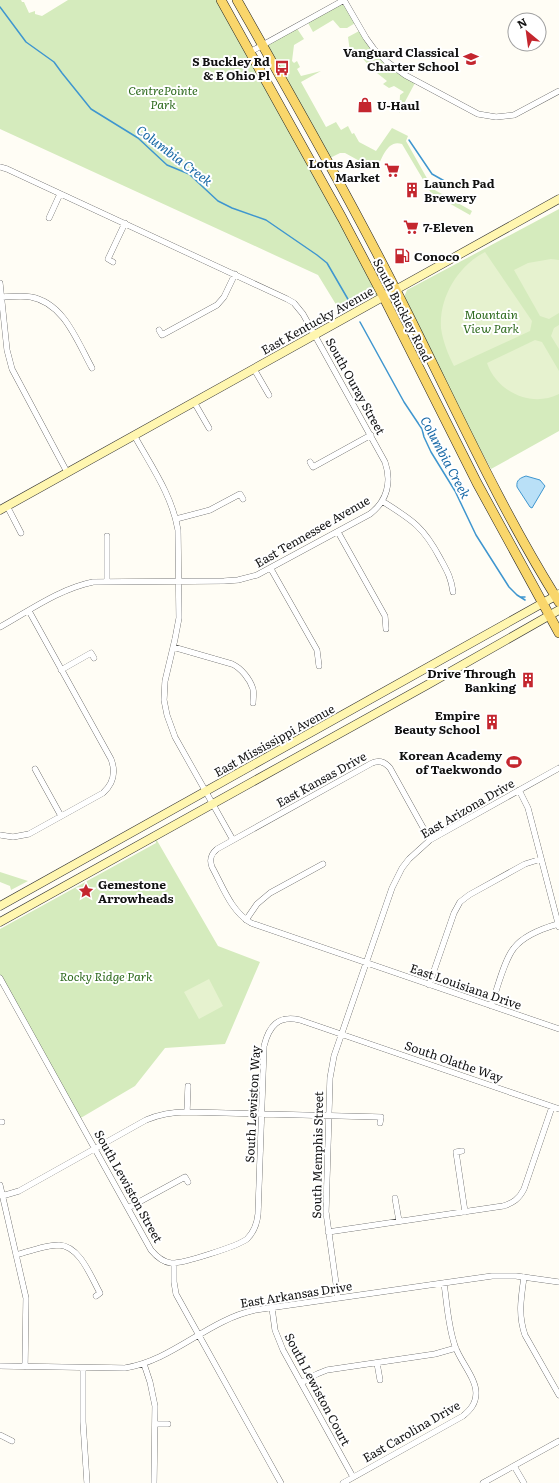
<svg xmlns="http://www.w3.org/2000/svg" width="559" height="1483" font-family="Literata,serif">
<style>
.green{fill:#d5ebbd}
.pitch{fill:#e6f2cf}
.water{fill:#b9e0f7;stroke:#3f96cf}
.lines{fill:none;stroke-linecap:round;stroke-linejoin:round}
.stream{stroke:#3f96cf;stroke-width:1.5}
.street-casing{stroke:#444;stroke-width:6}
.secondary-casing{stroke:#333;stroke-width:9}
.primary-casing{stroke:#222;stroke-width:10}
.street{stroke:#fff;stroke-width:5.5}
.secondary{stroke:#fff6b0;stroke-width:8}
.primary{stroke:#f9d66b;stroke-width:9}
.labels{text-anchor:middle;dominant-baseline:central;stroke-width:4;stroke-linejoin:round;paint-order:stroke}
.poi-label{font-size:12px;font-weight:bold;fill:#111;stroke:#fff;text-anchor:end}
.park-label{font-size:12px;font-style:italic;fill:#2f6b1f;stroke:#fff}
.street-label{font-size:12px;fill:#111;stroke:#fff}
.water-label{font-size:13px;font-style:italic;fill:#1768a6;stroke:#fff}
</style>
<rect width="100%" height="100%" fill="#fffdf5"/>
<!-- green -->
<path class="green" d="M0,0H21L22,2H24L29,13L35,11V14L42,16L68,0H221L383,296L369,294L349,305L348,304L340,311L318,275L0,129Z
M344,0L357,22L347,28H340L333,20L313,32L307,21Z
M296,27L304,39L294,45L292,61L294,63L297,61L300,67L297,69L301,76L321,71L301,82L326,127L336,122L341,130L348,126L352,134L354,133L359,142L376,151L392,128L408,136L406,141L433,189L472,211L470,215L431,193L402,144C387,139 382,159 376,170L345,153H340L326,160L263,45Z
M361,30L374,49L416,81L399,113L400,95L404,92L394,86L389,88L383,84L387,81L372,69L356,51L350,52L348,37Z
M559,209V431L491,469L465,422L404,297L407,290Z
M155,837L218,946L260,962L225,1044L165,1048L135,1086L79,1119L0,978V929L156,843Z
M0,872L28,881L11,890L10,886L0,882Z"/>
<!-- pitch -->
<path class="pitch" d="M485,252L532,321L530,331L454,366C448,354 443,342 441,328C439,297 458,266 485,252Z
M551,259L559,260V313L549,319L540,316L514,270L528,263Z
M559,325V349L551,336L554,328Z
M535,340L542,342L559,371V394C531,408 497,392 487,363Z
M209,979L223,1006L199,1019L184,992Z"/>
<!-- water -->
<path class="water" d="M526,476L540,480L545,486L532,508L530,507L517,487C516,480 520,478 526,476Z"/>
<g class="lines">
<!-- stream -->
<path class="stream" d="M0,7L26,42L54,62L62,73L91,109L138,138L167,165L189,174L218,201L232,208L266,220L317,255L327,263L349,301
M409,140L432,174L448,183
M360,322L404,402L422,429L424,437L431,452L455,491L476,535L509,587L517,595L525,600
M521,597H525"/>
<!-- street casing -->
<g class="street-casing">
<path id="street" d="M344,0L366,38L374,49L386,61L405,75L478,114L496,117L514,115L559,91
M250,52L344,0
M0,167L7,169L287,299L294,303L303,314L385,462C392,482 387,501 370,514L257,575L238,580L224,581L93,582C59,589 29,611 0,627
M49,218L60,194
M113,262L108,259L125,223
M0,283L7,350L12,369L67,472
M2,297C12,297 21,295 31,297C64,303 77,341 92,368
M159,330L162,335L217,305L224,297L235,274
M254,369L269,395
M194,402L209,428
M134,435C151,466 172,495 178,530L179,618L175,639L165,681L164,700L167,715L175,737L233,840
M310,462L313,467L371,435
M382,501C412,520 423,526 440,558C447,571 451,577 453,592
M7,506L21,533
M176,519L210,510L240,494L243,499
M338,532L385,616L386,629
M271,569L317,650L319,666
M107,581V536
M173,647L232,664C241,668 250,679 253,689C254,693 253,699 253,703
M61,670L91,653L94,658
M35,769L61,816
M519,790L528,808L559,927
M0,835L13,837L29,834L103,793C114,783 116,772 111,759L29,611
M430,840L390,768C385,762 379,760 372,763L217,849C211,854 209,859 212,867C223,887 231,911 251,923L559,1029
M246,920L257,904L270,893L323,864
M0,978L151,1250C156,1256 162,1262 171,1263C182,1264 238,1246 247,1239C254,1232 257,1224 258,1214L264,1046C269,1026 278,1015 300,1020L559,1109
M429,985L454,913L460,902L469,895L525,864L541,859
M491,1006C497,990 504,960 514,948C524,935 544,928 558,924
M187,1112L188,1086
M0,1122H2
M462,1151L456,1152L465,1212
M0,1185L26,1298L25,1367
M2,1196L19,1191L146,1120C160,1114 172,1112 187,1112L381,1117L380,1123
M395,1198L399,1221
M128,1208L185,1177L188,1182
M328,1232L503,1206C513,1203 519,1199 524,1189L552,1107
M16,1255C30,1251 46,1245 59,1245C80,1246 91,1277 100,1293L96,1296
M174,1263V1282L176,1294L281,1483
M524,1277C521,1298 518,1315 525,1335L559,1395
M338,1298L326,1212L330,1078L334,1056L392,888L402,868L409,859L430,840L559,768
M272,1308L275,1330L283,1350L353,1477
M377,1363L380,1380
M144,1364L150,1382L155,1406L154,1483
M0,1366L125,1368C172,1361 208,1320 255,1310L492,1276H516L559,1282
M83,1368V1422L87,1483
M301,1383L317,1374L327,1370L435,1354L456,1348
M155,1424H168
M0,1435L12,1441
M514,1466L524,1483
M343,1483L463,1416C470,1410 476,1404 476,1393C476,1378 460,1361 455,1346C448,1326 447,1304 444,1283
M483,1483L559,1441"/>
</g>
<!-- secondary casing -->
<g class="secondary-casing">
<path id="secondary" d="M0,510L559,199
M0,906L559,594
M0,922L427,685L559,610"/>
</g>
<!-- primary casing -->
<g class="primary-casing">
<path id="primary" d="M221,0L342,218L383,296L477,483L559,633
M237,0C293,99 349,197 400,298C452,400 498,505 559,602"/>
</g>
<!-- street -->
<use href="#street" class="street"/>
<!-- secondary -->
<use href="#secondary" class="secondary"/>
<!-- primary -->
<use href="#primary" class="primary"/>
</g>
<!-- icons -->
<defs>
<g id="school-bare" transform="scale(1.2)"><path d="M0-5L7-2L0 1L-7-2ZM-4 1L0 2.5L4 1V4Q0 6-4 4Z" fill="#c4262e" stroke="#fff" stroke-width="2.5" paint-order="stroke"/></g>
<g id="bus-bare" transform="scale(1.2)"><path d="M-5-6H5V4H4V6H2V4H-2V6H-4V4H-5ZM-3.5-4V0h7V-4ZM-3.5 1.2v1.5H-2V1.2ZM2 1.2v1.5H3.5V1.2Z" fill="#c4262e" stroke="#fff" stroke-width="2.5" paint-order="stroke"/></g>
<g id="shop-bare" transform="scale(1.2)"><path d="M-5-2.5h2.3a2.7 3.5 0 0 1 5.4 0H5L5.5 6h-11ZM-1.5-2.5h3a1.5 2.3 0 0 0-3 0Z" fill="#c4262e" stroke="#fff" stroke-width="2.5" paint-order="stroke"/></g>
<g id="supermarket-bare" transform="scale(1.2)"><path d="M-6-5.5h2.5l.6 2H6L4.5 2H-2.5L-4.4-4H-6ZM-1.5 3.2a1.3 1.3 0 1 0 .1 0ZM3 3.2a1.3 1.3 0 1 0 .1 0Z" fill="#c4262e" stroke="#fff" stroke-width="2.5" paint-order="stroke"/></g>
<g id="building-bare" transform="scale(1.2)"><path d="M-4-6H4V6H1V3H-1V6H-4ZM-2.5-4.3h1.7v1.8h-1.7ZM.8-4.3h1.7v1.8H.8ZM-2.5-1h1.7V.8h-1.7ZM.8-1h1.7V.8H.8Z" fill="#c4262e" stroke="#fff" stroke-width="2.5" paint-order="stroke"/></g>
<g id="fuel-bare" transform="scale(1.2)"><path d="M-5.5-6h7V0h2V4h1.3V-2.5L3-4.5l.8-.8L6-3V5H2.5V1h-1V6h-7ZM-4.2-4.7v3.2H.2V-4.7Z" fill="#c4262e" stroke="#fff" stroke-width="2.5" paint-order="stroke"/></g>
<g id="stadium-bare" transform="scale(1.2)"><path d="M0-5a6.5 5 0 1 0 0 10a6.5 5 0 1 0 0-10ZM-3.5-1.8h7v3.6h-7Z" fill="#c4262e" stroke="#fff" stroke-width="2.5" paint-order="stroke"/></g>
<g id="sight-bare" transform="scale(1.2)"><path d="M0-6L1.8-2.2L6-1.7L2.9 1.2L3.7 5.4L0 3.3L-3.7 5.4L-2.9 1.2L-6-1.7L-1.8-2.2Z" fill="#c4262e" stroke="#fff" stroke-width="2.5" paint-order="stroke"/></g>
</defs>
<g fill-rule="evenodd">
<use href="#school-bare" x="471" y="59"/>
<use href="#bus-bare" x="282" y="68"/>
<use href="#shop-bare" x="365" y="105"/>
<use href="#supermarket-bare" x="392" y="170"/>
<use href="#building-bare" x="412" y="190"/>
<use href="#supermarket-bare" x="411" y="227"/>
<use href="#fuel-bare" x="402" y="256"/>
<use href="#building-bare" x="528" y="680"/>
<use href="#building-bare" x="492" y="722"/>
<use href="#stadium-bare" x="514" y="762"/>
<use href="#sight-bare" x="86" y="891"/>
</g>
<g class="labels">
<!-- poi labels -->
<g class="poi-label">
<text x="459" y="52">Vanguard Classical<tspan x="459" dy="14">Charter School</tspan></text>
<text x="270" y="61">S Buckley Rd<tspan x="270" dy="14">&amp; E Ohio Pl</tspan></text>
<text x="377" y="105" text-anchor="start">U-Haul</text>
<text x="380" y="163">Lotus Asian<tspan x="380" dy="14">Market</tspan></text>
<text x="424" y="183" text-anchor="start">Launch Pad<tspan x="424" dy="14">Brewery</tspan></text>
<text x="423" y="227" text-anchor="start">7-Eleven</text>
<text x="414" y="256" text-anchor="start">Conoco</text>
<text x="516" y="673">Drive Through<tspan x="516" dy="14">Banking</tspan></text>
<text x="480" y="715">Empire<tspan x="480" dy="14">Beauty School</tspan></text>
<text x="502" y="755">Korean Academy<tspan x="502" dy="14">of Taekwondo</tspan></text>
<text x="98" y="884" text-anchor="start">Gemestone<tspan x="98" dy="14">Arrowheads</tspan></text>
</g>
<!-- park labels -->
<g class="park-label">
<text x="163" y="90">CentrePointe<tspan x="163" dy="14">Park</tspan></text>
<text x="491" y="314">Mountain<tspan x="491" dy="14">View Park</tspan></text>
<text x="106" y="976">Rocky Ridge Park</text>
</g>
<!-- street labels -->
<g class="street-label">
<text transform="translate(403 310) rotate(63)">South Buckley Road</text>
<text transform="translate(317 320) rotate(-29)">East Kentucky Avenue</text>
<text transform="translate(356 386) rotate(61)">South Ouray Street</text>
<text transform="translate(312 531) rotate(-30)">East Tennessee Avenue</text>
<text transform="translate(274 740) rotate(-29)">East Mississippi Avenue</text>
<text transform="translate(321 779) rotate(-29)">East Kansas Drive</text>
<text transform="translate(467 808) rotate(-30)">East Arizona Drive</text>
<text transform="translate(466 986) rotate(19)">East Louisiana Drive</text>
<text transform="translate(454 1061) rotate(19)">South Olathe Way</text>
<text transform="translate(252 1104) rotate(-87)">South Lewiston Way</text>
<text transform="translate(317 1155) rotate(-89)">South Memphis Street</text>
<text transform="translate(129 1186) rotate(61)">South Lewiston Street</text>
<text transform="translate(296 1294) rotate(-9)">East Arkansas Drive</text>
<text transform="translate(318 1389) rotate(62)">South Lewiston Court</text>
<text transform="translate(411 1431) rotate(-30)">East Carolina Drive</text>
</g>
<!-- water labels -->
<g class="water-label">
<text transform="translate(175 155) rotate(37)">Columbia Creek</text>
<text transform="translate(446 457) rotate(62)">Columbia Creek</text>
</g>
</g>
<!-- north arrow -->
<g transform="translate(527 32) rotate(331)"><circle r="19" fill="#ffffff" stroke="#a0a0a0"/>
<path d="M0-3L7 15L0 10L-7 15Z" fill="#c4262e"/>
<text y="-6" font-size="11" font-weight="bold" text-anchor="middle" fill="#111111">N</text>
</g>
</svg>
